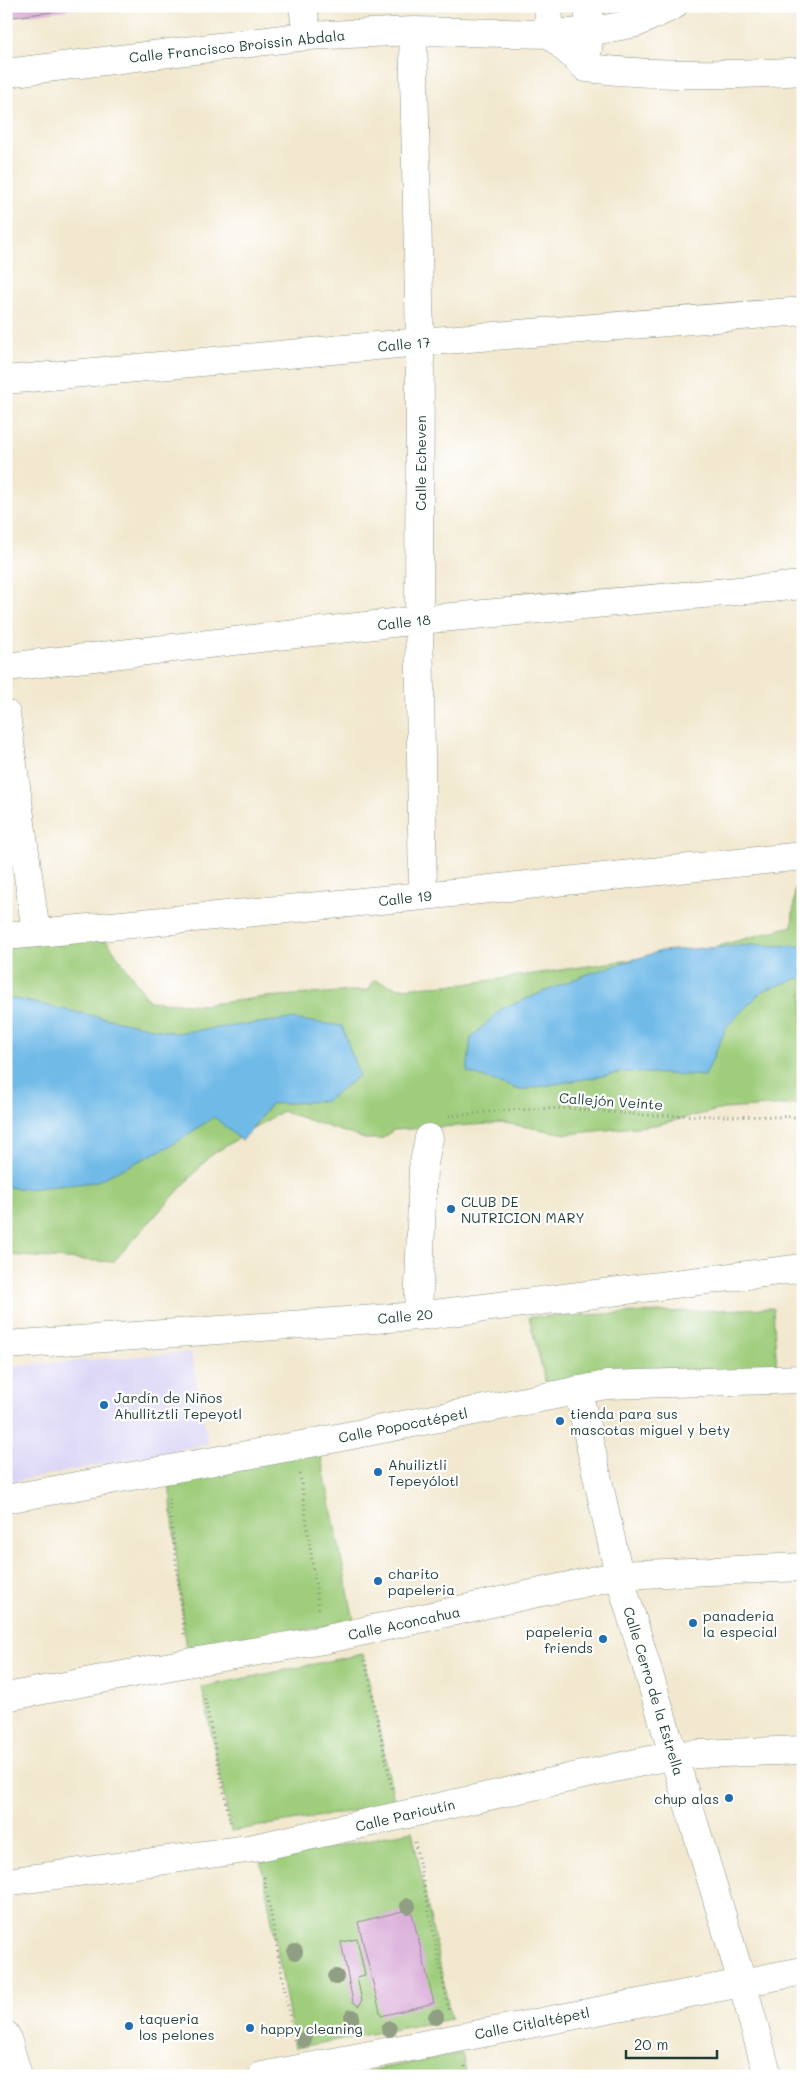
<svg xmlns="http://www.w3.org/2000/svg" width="809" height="2082" font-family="Mali,sans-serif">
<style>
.built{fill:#dcd6f6}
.green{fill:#9fcd7b;stroke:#5f8558}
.water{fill:#6fbae8;stroke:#477c8e}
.building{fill:#d7a5d6}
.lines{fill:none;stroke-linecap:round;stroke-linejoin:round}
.minor-casing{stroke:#889282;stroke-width:29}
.path{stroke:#889282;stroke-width:3;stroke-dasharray:1 4;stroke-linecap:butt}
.minor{stroke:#fff;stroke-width:28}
.tree{fill:#909e84}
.poi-dot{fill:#1f6fb2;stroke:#fff;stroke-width:2}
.labels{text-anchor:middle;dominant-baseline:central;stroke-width:4.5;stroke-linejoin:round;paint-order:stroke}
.street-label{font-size:14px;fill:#1f3d34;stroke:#fff}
.poi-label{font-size:14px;fill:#1f3d34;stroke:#fff;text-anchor:start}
</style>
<rect width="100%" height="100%" fill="#fff"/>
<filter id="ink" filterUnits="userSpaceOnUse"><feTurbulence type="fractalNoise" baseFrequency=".02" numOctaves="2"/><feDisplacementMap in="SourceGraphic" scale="10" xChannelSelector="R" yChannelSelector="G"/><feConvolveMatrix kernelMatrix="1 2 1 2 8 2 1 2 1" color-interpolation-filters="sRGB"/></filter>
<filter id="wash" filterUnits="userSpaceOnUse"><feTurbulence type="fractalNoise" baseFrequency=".0096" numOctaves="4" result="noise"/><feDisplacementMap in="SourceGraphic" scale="20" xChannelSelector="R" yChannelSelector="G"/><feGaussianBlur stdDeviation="1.12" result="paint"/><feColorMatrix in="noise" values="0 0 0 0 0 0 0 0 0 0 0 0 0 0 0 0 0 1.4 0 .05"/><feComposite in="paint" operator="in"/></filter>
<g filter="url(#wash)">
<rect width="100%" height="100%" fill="#f2e8cf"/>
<!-- built -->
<path class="built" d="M191,1352L208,1444L6,1483V1367Z"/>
<!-- green -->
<path class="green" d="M803,883V1104L723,1109L655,1125L567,1134L504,1123L393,1130L382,1139H365L282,1111L210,1156L113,1262L6,1255V940L37,936L107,941L149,1001L202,1005L266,997L369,990L374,980L398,988L465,984L711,948L792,926L795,889Z
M773,1308L777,1371L547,1388L529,1317Z
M318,1442L354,1621L186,1651L168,1471Z
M363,1654L395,1804L231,1831L202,1687Z
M412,1831L451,2019L295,2048L261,1861Z
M462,2053L467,2076H341Z"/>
<!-- water -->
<path class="water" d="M753,945L803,946V977L762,991L727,1026L705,1076L626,1072L520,1090L467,1072L471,1038L501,1009L585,975L661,951Z
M6,997L175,1033L291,1019L342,1026L359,1076L326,1101L271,1104L242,1141L214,1117L172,1145L95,1182L27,1189L6,1187Z"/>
<g id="blocks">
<!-- building -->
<path class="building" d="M6,6H76L80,8L6,18Z
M411,1909L434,2003L381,2016L358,1922Z
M357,1939L365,1975L357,1977L362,2001L359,2006L353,2002L341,1942Z
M742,2070L744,2076H720V2075Z"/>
</g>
</g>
<g filter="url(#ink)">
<use href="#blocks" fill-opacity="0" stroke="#889282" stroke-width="1"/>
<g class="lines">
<!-- minor casing -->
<g class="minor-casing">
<path id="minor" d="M303,6L307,36
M548,6L550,34L586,68
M413,31L420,342L419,620L423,896
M588,49L589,6
M586,68C659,76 729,76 803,71
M6,73L307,36L413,31L550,34L589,32L636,23L673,6
M6,380L420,342L803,311
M6,667L419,620L803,585
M6,714L36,933
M6,936L423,896L803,856
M418,1316L423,1168L429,1138
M6,1345L418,1316L803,1268
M578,1390L619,1575L742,1982L768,2076
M6,1499L296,1446L606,1385L803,1379
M6,1697L187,1663L323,1640L619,1575L803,1567
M6,1882L254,1848L673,1755L803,1750
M6,2035L18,2076
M262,2076L803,1971"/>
</g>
<!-- path -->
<path class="path" d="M449,1116L506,1110L566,1108L642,1115L803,1117
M300,1474L319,1611
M169,1499L184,1635
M365,1660L392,1789
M203,1689L230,1822
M415,1842L449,2010
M264,1877L294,2040
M465,2066L467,2076"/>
<!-- minor -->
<use href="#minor" class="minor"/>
</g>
<!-- trees -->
<g class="tree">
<circle cx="408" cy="1906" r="8"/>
<circle cx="295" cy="1952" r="8"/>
<circle cx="336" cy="1977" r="8"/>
<circle cx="352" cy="2017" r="8"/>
<circle cx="436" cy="2017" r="8"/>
<circle cx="389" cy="2029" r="8"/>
<circle cx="304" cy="2040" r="8"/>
</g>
</g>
<!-- markers -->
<g class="poi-dot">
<circle cx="451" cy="1209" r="5"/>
<circle cx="104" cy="1405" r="5"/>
<circle cx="560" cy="1421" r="5"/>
<circle cx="378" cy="1472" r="5"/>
<circle cx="378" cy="1581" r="5"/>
<circle cx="693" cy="1623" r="5"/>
<circle cx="603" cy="1639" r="5"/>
<circle cx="729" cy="1798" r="5"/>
<circle cx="129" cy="2026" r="5"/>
<circle cx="250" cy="2028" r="5"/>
</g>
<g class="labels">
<!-- street labels -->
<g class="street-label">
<text transform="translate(237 46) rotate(-6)">Calle Francisco Broissin Abdala</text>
<text transform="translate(404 344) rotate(-5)">Calle 17</text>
<text transform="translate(420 463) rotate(-90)">Calle Echeven</text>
<text transform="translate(404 622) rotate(-6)">Calle 18</text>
<text transform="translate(405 898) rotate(-6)">Calle 19</text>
<text transform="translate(611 1101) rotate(4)">Callejón Veinte</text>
<text transform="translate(405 1316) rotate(-5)">Calle 20</text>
<text transform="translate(403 1425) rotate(-11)">Calle Popocatépetl</text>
<text transform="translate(404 1623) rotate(-12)">Calle Aconcahua</text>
<text transform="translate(654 1691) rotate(73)">Calle Cerro de la Estrella</text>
<text transform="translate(405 1815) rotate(-13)">Calle Paricutín</text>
<text transform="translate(532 2023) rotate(-11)">Calle Citlaltépetl</text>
</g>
<!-- poi labels -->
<g class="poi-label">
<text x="461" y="1201">CLUB DE<tspan x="461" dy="16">NUTRICION MARY</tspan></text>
<text x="114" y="1397">Jardín de Niños<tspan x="114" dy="16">Ahullitztli Tepeyotl</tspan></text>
<text x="570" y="1413">tienda para sus<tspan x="570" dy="16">mascotas miguel y bety</tspan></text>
<text x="388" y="1464">Ahuiliztli<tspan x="388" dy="16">Tepeyólotl</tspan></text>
<text x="388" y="1573">charito<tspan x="388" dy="16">papeleria</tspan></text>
<text x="703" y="1615">panaderia<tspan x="703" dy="16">la especial</tspan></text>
<text x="593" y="1631" text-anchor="end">papeleria<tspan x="593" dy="16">friends</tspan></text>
<text x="719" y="1798" text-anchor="end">chup alas</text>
<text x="139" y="2018">taqueria<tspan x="139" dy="16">los pelones</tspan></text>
<text x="260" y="2028">happy cleaning</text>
</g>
</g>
<!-- margin -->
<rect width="809" height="2082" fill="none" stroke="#fff" stroke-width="25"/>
<!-- scale -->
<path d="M626 2050v8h91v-8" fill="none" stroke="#1f3d34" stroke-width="2.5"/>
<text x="634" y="2050" font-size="15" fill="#1f3d34" stroke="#ffffff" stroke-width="4" paint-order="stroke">20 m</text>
</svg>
